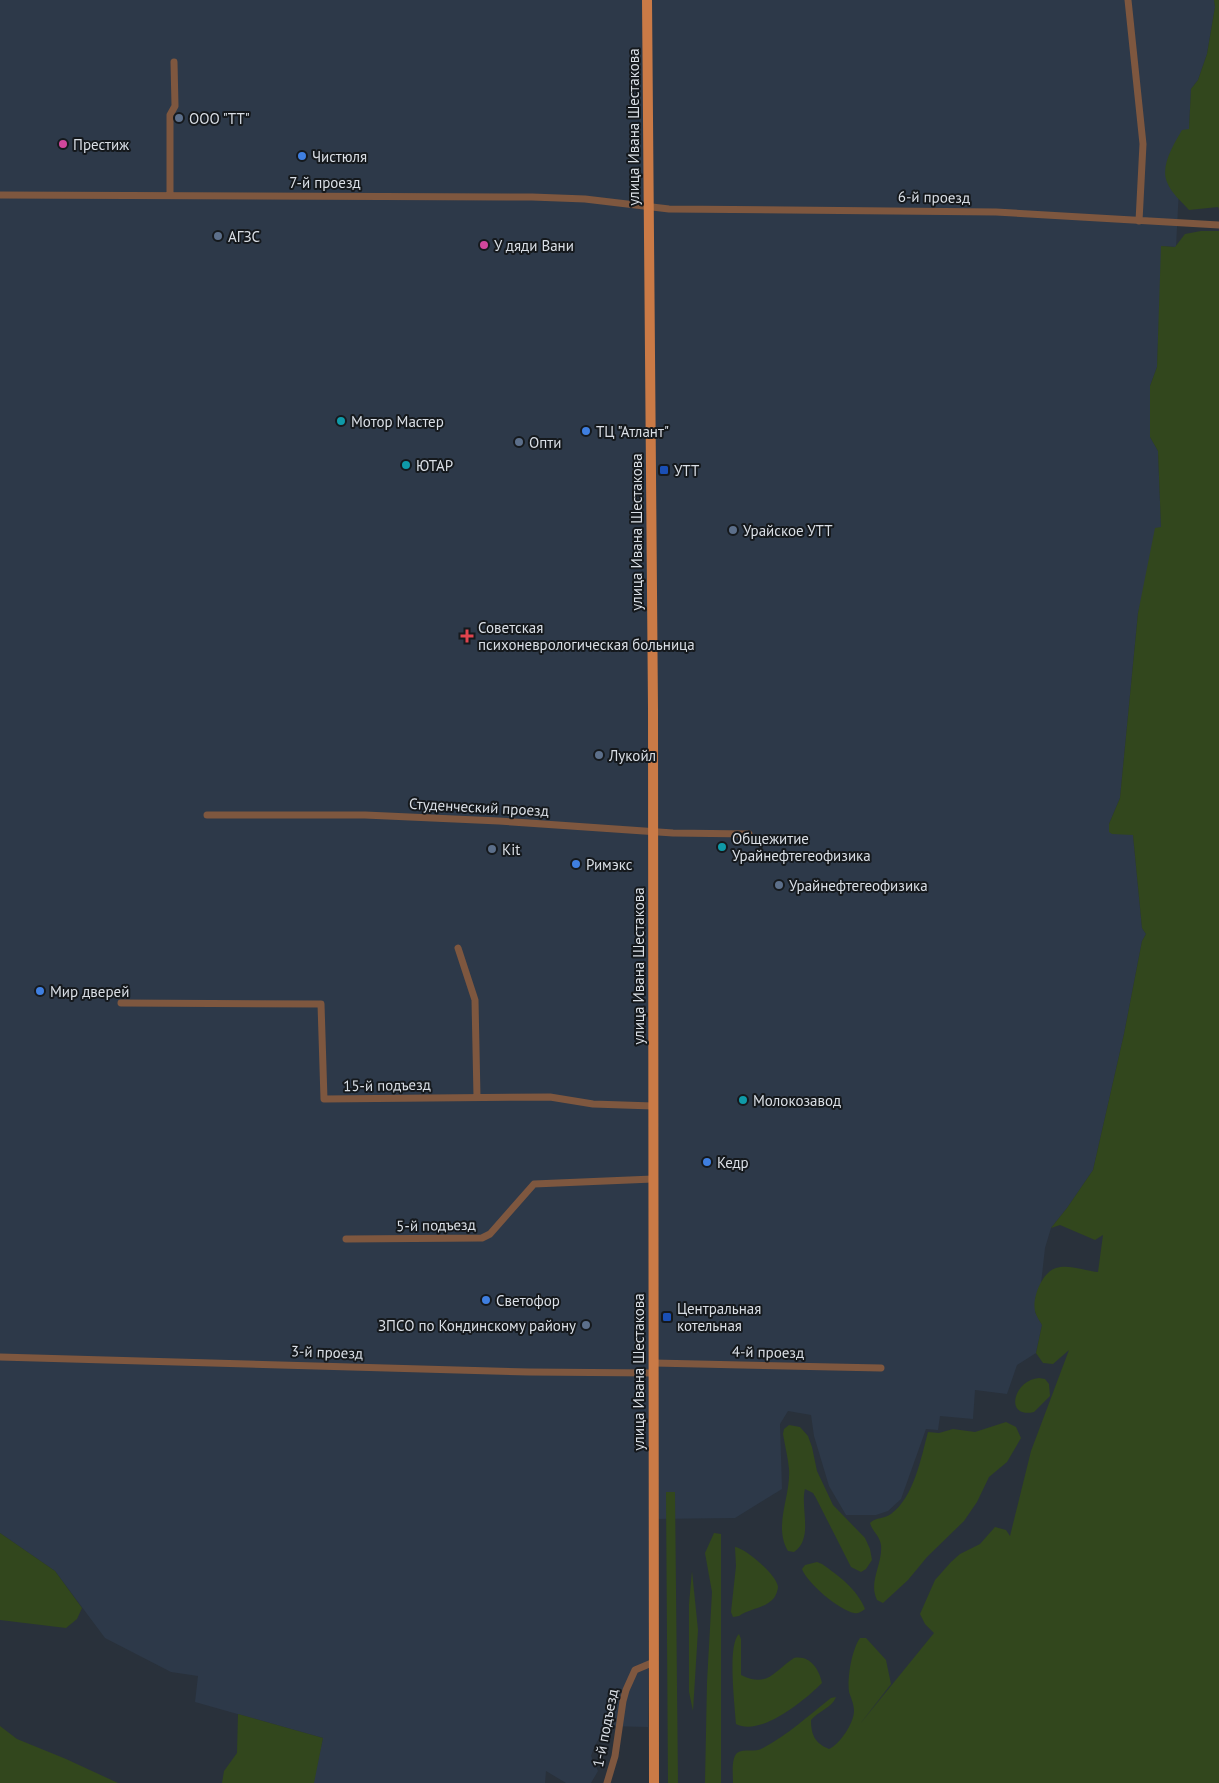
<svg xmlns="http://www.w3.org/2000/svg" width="1219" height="1783" font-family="'PT Sans',sans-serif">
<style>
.built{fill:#2d3949}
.green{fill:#32471d}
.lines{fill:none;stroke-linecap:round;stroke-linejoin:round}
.street{stroke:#7e573f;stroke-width:7}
.primary{stroke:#ca7a46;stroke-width:10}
.service-dot{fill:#5c6f8a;stroke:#15191d;stroke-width:2}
.hotel-dot{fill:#d1479c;stroke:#15191d;stroke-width:2}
.shop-dot{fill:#3f7fe0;stroke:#15191d;stroke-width:2}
.culture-dot{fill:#0f9aa8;stroke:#15191d;stroke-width:2}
.transit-dot{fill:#1a4fb4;stroke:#15191d;stroke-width:2}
.health-dot{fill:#e0444e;stroke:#15191d;stroke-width:2}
.labels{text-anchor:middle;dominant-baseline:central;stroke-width:4;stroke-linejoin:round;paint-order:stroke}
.poi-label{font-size:15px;fill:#dadfe6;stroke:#15191d;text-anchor:start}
.street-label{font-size:15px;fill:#dadfe6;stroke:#15191d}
</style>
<rect width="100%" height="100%" fill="#29313b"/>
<!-- built -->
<path class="built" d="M0,0H1214L1215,7L1207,54L1198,80L1191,89L1189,130L1182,131L1176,247L1162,246L1157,367L1150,386V437L1158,451L1161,527L1138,613L1120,798L1109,824L1133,835L1142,928L1146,934L1142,941L1124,1034L1093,1170L1067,1208L1051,1228L1045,1248L1041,1284L1035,1299V1312L1042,1325L1036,1353L1017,1365L1007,1394L975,1390L973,1419L940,1416L938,1430L926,1429L901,1499L888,1511L876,1515H846L829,1486L814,1436L811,1415L788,1411L780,1424L782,1489L735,1518L650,1519L648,1727L607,1726L595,1745L591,1756L598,1771L591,1783H566L546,1771L545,1783H313L323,1738L195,1702L198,1676L171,1672L105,1638L55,1571L0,1533Z"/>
<!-- green -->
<path class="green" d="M1214,0H1219V209L1218,207L1189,210C1182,202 1171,193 1167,182C1160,166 1174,144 1182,130L1189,129L1191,89L1198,80L1207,54L1215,7Z
M1201,231H1219V1783H733C733,1775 731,1759 737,1753C744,1748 755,1753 763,1748C788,1735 809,1715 831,1698L836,1697C832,1708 818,1711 811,1720C811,1735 815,1743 829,1749C840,1744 854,1723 854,1711C854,1704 851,1698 849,1692C847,1678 852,1649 860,1638H866L886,1660L891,1684L860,1724L934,1633L925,1624L920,1614L935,1580L951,1562L960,1554L980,1544L995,1527L1006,1530L1010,1536L1031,1451L1069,1350L1053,1364L1043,1363L1036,1353L1042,1325C1040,1321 1036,1316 1035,1311C1032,1298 1042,1272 1056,1268C1069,1264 1085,1271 1098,1272L1103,1235L1095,1240L1060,1225L1051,1228L1067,1208L1093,1170L1124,1034L1142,941L1146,934L1142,928L1133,835L1112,834L1109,832V824L1120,798L1138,613L1155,528L1161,527L1158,451L1150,437V386L1157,367L1161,246L1175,247L1185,234Z
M1039,1378L1045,1379L1049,1384L1050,1396L1034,1412C1004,1419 1013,1380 1039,1378Z
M1006,1422L1016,1427L1021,1438L1007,1462L989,1477L977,1502L964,1521L927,1557L908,1580L883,1603L877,1600C868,1582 883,1564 881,1545C880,1536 872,1531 870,1523C876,1517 884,1519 891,1514C914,1497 921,1458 928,1432L939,1433L953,1429L975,1432Z
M789,1425L800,1427L808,1436L812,1447L817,1471L833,1505L865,1538L870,1549L872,1560L866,1569L861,1572L851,1567L816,1498L813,1493L805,1489C800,1508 814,1538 794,1552L788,1551C773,1526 791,1496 789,1469C788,1458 785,1446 783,1434L784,1429Z
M666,1492H675L678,1783H668Z
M0,1533L55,1571L82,1608L77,1619L66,1628L0,1620Z
M714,1533L721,1534V1783H705L707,1682L712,1592L705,1553Z
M735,1547C745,1548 777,1575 778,1587C778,1590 776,1595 774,1598C766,1608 749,1609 739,1616L733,1617L731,1612L736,1566Z
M817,1562L822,1564C839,1576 857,1589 865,1609C861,1612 858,1614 854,1613C839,1610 807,1583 802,1569L805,1565Z
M692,1571L698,1630L693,1711L689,1692V1604Z
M739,1634L741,1639V1675C768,1688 773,1672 794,1658C810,1655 819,1669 822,1683C805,1700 761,1737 736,1724C735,1706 727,1645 739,1634Z
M238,1714L323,1738L314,1783H222L224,1771L237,1753Z
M0,1726L17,1739L66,1759L118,1783H0Z"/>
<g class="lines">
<!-- street -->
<path class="street" d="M1128,0L1143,144L1139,221
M0,195L532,197L585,199L669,209L996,212L1219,225
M170,195V115L175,106L174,62
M207,815H365L499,821L673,833L749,834
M458,948L475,1000L477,1097
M121,1003L321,1004L324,1099L550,1097L593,1104L653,1106
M346,1239L482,1238L490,1234L534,1184L653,1179
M0,1357L529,1372L653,1373
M654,1363L881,1368
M607,1783L615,1756L623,1701L626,1690L635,1670L654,1662"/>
<!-- primary -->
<path class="primary" d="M647,0L653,709L654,1783"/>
</g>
<!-- markers -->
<g class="service-dot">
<circle cx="179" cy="118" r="5"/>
<circle cx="218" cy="236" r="5"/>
<circle cx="519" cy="442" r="5"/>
<circle cx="733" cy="530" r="5"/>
<circle cx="599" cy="755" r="5"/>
<circle cx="492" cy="849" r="5"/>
<circle cx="779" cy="885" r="5"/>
<circle cx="586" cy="1325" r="5"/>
</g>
<g class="hotel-dot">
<circle cx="63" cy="144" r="5"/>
<circle cx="484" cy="245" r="5"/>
</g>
<g class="shop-dot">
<circle cx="302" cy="156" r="5"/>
<circle cx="586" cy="431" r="5"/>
<circle cx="576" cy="864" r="5"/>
<circle cx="40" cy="991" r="5"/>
<circle cx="707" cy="1162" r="5"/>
<circle cx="486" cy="1300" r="5"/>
</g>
<g class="culture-dot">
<circle cx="341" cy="421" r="5"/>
<circle cx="406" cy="465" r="5"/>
<circle cx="722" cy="847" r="5"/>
<circle cx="743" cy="1100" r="5"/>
</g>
<g class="transit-dot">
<rect x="659" y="465" width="10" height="10" rx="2.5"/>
<rect x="662" y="1312" width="10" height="10" rx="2.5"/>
</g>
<path class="health-dot" d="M464.5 628.5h5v5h5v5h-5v5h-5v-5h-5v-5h5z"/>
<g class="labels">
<!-- poi labels -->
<g class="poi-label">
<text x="189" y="118">ООО "ТТ"</text>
<text x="73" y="144">Престиж</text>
<text x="312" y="156">Чистюля</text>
<text x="228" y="236">АГЗС</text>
<text x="494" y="245">У дяди Вани</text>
<text x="351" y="421">Мотор Мастер</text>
<text x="596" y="431">ТЦ "Атлант"</text>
<text x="529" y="442">Опти</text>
<text x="416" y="465">ЮТАР</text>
<text x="674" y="470">УТТ</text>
<text x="743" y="530">Урайское УТТ</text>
<text x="478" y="627">Советская<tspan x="478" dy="17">психоневрологическая больница</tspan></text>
<text x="609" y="755">Лукойл</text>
<text x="732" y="838">Общежитие<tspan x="732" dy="17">Урайнефтегеофизика</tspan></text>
<text x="502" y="849">Kit</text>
<text x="586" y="864">Римэкс</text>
<text x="789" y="885">Урайнефтегеофизика</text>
<text x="50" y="991">Мир дверей</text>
<text x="753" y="1100">Молокозавод</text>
<text x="717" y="1162">Кедр</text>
<text x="496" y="1300">Светофор</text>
<text x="677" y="1308">Центральная<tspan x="677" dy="17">котельная</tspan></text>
<text x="576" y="1325" text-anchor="end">ЗПСО по Кондинскому району</text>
</g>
<!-- street labels -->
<g class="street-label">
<text transform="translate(633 127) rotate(-90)">улица Ивана Шестакова</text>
<text x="325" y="182">7-й проезд</text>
<text transform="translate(934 197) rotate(1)">6-й проезд</text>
<text transform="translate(636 532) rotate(-90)">улица Ивана Шестакова</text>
<text transform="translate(479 807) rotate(3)">Студенческий проезд</text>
<text transform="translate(638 966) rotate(-90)">улица Ивана Шестакова</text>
<text transform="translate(387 1085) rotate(-1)">15-й подъезд</text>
<text transform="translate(436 1225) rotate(-1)">5-й подъезд</text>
<text transform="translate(327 1352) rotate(2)">3-й проезд</text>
<text transform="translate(768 1352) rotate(1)">4-й проезд</text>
<text transform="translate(638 1372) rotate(-90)">улица Ивана Шестакова</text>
<text transform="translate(605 1728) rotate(-79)">1-й подъезд</text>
</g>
</g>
</svg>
